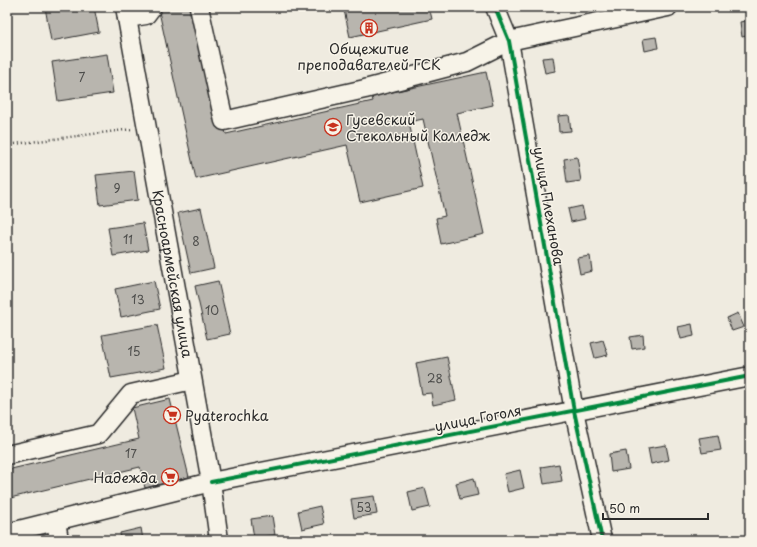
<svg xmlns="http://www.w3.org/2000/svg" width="757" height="547" font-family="'Playpen Sans',sans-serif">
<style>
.building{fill:#b8b5ae;stroke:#2b2b2b}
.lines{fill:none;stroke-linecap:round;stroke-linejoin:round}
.minor-casing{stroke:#2b2b2b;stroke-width:21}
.path{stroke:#2b2b2b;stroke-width:2.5;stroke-dasharray:1 3;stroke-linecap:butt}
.minor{stroke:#f7f3e8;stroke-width:18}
.cycleway-casing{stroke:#f7f3e8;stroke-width:6}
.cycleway{stroke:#00873e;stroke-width:4}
.labels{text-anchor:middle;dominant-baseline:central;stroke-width:3;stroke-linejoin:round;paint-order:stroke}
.number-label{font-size:12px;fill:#4e4e4c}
.poi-label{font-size:14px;fill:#2b2b2b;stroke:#f7f3e8;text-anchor:start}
.street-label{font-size:14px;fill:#2b2b2b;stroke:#f7f3e8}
</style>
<rect width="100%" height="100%" fill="#efebe0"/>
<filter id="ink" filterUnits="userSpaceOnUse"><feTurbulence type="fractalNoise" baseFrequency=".025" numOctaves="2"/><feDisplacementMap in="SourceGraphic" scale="8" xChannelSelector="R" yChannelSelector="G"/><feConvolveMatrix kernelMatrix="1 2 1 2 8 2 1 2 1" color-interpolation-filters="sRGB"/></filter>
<g filter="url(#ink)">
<!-- building -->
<path class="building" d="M45,7H94L99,32L51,41Z
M158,7H198L226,134L373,101L370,90L381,87L383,94L486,72L493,105L457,113L484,234L441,244L436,218L445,216L423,119L409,122L423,188L360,202L347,145L196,179Z
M356,7H429L432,19L350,37L344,10Z
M750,20V35L742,37L740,22Z
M656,37L658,48L645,51L643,39Z
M107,54L113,93L58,101L52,62Z
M553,57L555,71L545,73L542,58Z
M569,115L571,131L559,132L558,116Z
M577,157L581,181L567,183L564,159Z
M134,171L138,200L100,205L96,175Z
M582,206L585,219L571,222L568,209Z
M201,208L214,268L191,273L178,213Z
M143,223L148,250L113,256L108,228Z
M590,256L592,271L580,274L577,258Z
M154,281L160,309L121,317L115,289Z
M218,281L230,334L207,339L195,286Z
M738,313L744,327L732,331L727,318Z
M692,324L694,336L681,339L678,327Z
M157,325L166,368L111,378L102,335Z
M643,335L644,347L632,349L630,337Z
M603,340L608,355L595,358L591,343Z
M447,357L456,400L433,405L431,393L422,394L416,363Z
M170,399L189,477L145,488L140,467L10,498L7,485V470L139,439L132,408Z
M718,435L721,450L702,453L699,438Z
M666,445L669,460L651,464L648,448Z
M626,451L629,469L611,472L609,454Z
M559,464L562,481L544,484L541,467Z
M520,470L524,488L508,492L504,474Z
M474,478L478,495L460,499L456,483Z
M425,488L430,507L412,511L408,492Z
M374,496L377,514L354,518L351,499Z
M320,506L324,524L302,529L298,511Z
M272,516L275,535L254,538L251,519Z
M141,528L143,540H121L120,533Z"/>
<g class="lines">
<!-- minor casing -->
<g class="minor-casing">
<g id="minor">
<path id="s1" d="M125,7L211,482L219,540"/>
<path d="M199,7L224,121L365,89L467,62L509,41L668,7"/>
<path d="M495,7L509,41L574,411L602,540"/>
<path d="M127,18L146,15L152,7"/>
<path d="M7,455L98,434L131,394L192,380"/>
<path d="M56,521L59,540"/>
<path d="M7,533L211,482L750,376"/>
</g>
</g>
<!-- path -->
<path class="path" d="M7,145L132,129"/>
<!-- minor -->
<use href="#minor" class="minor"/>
<!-- cycleway casing -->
<g class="cycleway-casing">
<path id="cycleway" d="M495,7L509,41L574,411L602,540
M211,482L750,376"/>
</g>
<!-- cycleway -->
<use href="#cycleway" class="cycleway"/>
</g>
</g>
<!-- icons -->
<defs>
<g id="building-ring" transform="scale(0.9)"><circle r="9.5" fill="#f7f3e8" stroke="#c8321e" stroke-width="1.5"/><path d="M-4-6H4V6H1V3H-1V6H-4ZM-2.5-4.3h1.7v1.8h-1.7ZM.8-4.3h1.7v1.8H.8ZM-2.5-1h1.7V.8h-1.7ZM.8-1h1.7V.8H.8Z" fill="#c8321e"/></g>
<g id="university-ring" transform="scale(0.9)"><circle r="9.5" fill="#f7f3e8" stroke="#c8321e" stroke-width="1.5"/><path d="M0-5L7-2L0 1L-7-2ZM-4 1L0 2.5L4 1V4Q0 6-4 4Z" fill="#c8321e"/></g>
<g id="supermarket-ring" transform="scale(0.9)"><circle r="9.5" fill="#f7f3e8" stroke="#c8321e" stroke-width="1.5"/><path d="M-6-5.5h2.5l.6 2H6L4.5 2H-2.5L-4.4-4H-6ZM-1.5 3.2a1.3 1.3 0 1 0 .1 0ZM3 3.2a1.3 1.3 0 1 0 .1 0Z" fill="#c8321e"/></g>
</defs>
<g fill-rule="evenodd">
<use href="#building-ring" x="369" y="28"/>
<use href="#university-ring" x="333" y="127"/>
<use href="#supermarket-ring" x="172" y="415"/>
<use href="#supermarket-ring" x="170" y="477"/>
</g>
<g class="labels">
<!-- number labels -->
<g class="number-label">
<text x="82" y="77">7</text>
<text x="117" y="188">9</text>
<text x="128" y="239">11</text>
<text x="196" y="241">8</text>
<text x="138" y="299">13</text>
<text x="212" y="310">10</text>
<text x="134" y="351">15</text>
<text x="435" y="378">28</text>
<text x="131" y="453">17</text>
<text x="364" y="507">53</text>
</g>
<!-- poi labels -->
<g class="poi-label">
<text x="369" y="48" text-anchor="middle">Общежитие<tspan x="369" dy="16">преподавателей ГСК</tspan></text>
<text x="346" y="119">Гусевский<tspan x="346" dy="16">Стекольный Колледж</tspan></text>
<text x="185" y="415">Pyaterochka</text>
<text x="157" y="477" text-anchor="end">Надежда</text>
</g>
<!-- street labels -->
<g class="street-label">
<text transform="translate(549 206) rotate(80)">улица Плеханова</text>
<text stroke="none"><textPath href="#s1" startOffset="271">Красноармейская улица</textPath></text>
<text transform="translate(478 418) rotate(-11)">улица Гоголя</text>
</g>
</g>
<!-- margin -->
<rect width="757" height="547" fill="none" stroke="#f7f3e8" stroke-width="24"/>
<rect x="12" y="12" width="733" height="523" fill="none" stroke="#2b2b2b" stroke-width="1.5" filter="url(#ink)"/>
<!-- scale -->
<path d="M603 513v6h105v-6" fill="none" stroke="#2b2b2b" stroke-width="2"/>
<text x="609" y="513" font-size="12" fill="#2b2b2b" stroke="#f7f3e8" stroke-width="3" paint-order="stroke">50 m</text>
</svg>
